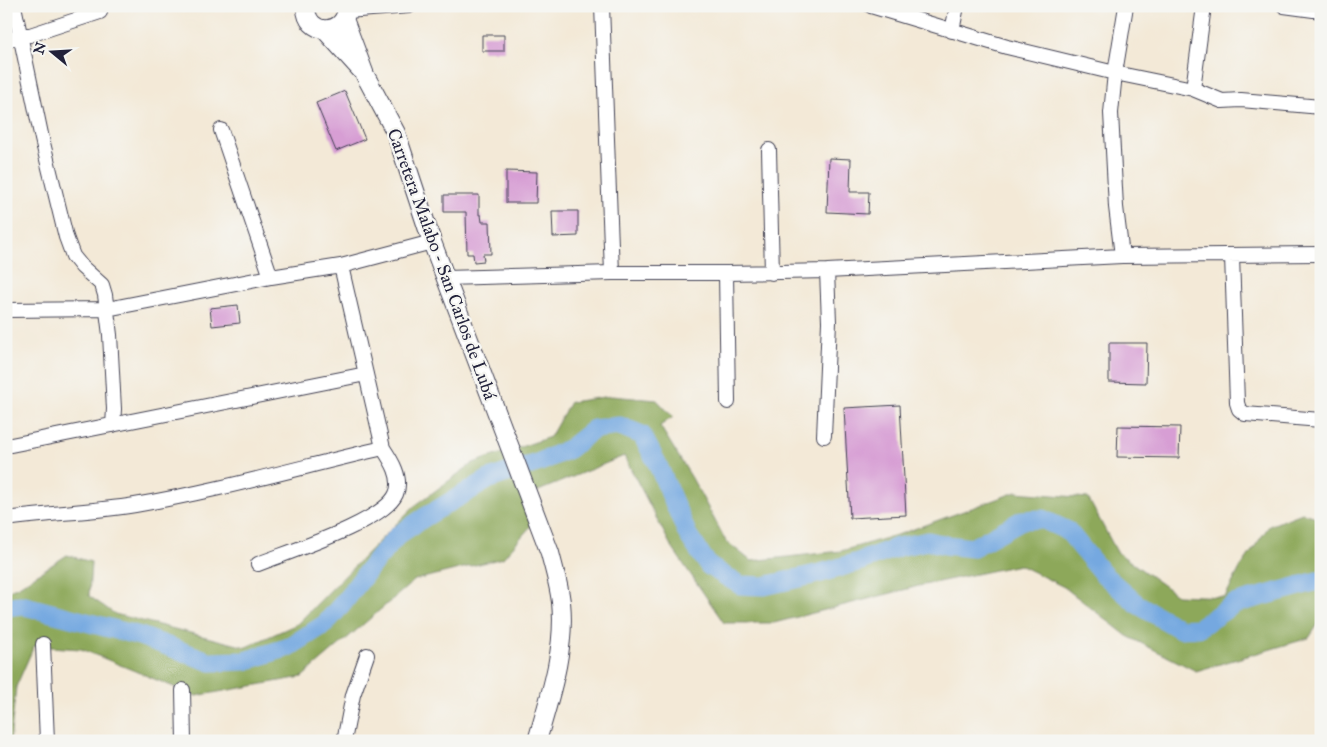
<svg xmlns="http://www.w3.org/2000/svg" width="1327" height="747" font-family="'IM FELL Great Primer',serif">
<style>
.forest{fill:#8da85a;stroke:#58654a}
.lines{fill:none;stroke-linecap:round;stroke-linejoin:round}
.river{stroke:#74a8e0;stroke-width:19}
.building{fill:#d79ed4}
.minor-casing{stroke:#414052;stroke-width:16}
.major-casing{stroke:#414052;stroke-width:20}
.minor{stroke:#fff;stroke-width:14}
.major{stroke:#fff;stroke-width:18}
.labels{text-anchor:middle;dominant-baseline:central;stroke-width:4.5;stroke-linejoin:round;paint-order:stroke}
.street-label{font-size:18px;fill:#22223b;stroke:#f6f6f2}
</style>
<rect width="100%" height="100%" fill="#f6f6f2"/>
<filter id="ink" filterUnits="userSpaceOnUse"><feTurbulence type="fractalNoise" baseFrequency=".02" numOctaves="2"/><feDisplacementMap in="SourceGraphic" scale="10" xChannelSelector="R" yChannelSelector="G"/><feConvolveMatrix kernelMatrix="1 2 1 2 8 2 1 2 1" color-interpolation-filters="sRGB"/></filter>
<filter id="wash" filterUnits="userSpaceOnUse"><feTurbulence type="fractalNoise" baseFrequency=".0096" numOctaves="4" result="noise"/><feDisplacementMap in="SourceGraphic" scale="20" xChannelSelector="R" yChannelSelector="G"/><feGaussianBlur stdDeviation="1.12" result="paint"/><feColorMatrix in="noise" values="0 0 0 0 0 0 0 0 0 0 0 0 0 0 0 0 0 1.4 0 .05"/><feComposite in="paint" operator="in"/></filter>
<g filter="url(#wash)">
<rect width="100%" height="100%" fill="#f3e9d7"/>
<!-- forest -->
<path class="forest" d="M611,396L657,400L673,417L660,426L692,478L726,541L751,561L841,551L900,534L1016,492L1088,498L1117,552L1177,595L1225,597L1240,568L1269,526L1302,513L1321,518V620L1309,638L1196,671L1127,636L1064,587L1019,565L919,586L774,623H724L671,546L624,456L526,496L537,519L503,558L415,580L302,677L196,696L81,649L34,646L16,687L10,741H6V591L19,586L67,555L91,562L89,596L115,614L246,647L297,624L413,507L473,463L550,437L570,402Z"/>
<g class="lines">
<!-- river -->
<path class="river" d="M6,607L21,605L140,636L211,662L245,661L289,647L325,624L344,602L372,565L398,535L425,517L489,479L540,462L569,449L594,429L620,426L642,435L657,463L688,535L709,566L740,585L764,586L821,573L861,561L898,547L928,541L946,545L972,548L1022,520L1042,519L1068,531L1103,574L1137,604L1180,629L1198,628L1234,604L1321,580"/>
</g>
<g id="blocks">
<!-- building -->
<path class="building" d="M482,35H504V51H482Z
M345,91L365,139L336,151L316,103Z
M829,158L851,159L850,192H869L868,214L827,212Z
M506,171L537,172L536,203H506Z
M444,195H479V215H481L482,222H490L491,254H483L484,261L474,262L473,254H467L466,212H444Z
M552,211H578V236L553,237Z
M238,305L240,323L212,326L210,308Z
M1109,343H1147L1146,383L1109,382Z
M900,405L906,515L850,518L844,408Z
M1118,426L1180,427L1179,458L1117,457Z"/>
</g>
</g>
<g filter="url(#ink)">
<use href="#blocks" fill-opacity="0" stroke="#414052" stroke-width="1"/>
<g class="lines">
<!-- minor casing -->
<g class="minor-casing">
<path id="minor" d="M14,6L42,139L66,237L73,256L82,267L102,285L105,295L110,335L114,409L113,425
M602,6L612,273
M871,6L1007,47L1115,73L1193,89L1204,6
M1284,6L1321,11
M347,11L409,6
M952,31L957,6
M6,41L22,35H30L100,12
M1193,89L1222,101L1241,100L1321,107
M221,130L271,277
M769,150L772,273
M1122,256L1116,207L1111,113L1115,73L1126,6
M1232,256L1237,403L1239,409L1245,414L1321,420
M726,273L728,402
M446,278L612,273H726L827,271L1122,256L1321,254
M6,310L107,309L271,277L341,266L432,242
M824,436L829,322L827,271
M6,446L366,374
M6,519C49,513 92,512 135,505C218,491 301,467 383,448
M258,564C288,552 384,522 396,494C403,478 391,460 383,448L341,266
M43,644L47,741
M183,690L184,741
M344,741L353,695L367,655"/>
</g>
<!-- major casing -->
<g class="major-casing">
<path id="major" d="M306,6C305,37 347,37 347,6
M344,19L365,75L396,133L432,242L550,553C554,569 559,585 561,602C566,649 550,696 537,741
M324,29L361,70"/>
</g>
<!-- minor -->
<use href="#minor" class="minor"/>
<!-- major -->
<use href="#major" class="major"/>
</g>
</g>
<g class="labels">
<!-- street labels -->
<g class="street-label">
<text transform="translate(442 264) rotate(70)">Carretera Malabo - San Carlos de Lubá</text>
</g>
</g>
<!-- margin -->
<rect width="1327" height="747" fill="none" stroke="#f6f6f2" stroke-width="25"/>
<!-- north arrow -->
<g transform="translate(52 52) rotate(288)" stroke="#f6f6f2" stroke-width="4" paint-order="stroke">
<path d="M0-4L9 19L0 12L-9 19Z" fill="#22223b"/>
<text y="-8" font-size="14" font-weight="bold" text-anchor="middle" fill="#22223b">N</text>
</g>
</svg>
